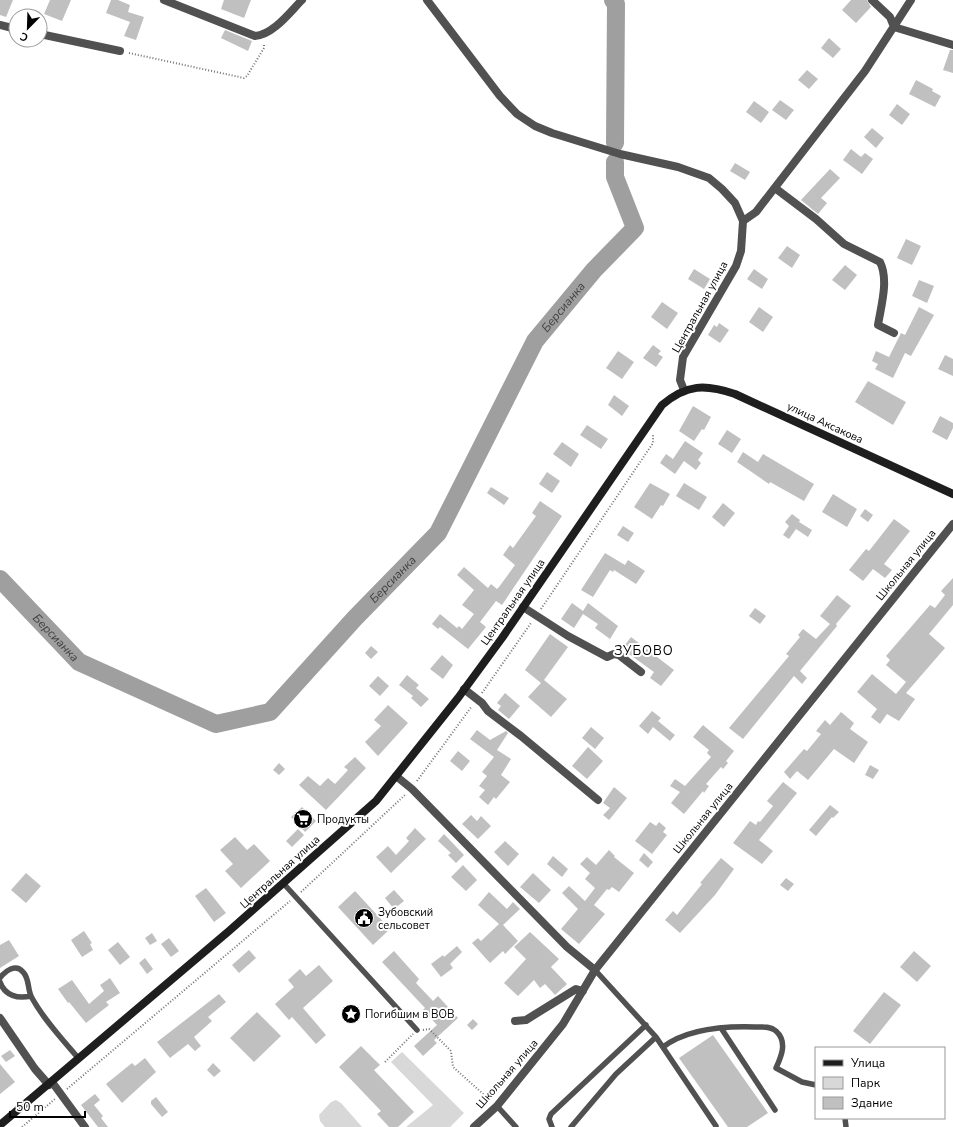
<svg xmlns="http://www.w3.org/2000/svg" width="953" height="1127" font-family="'Nunito Sans',sans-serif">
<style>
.green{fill:#d8d8d8}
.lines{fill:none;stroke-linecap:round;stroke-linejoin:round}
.river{stroke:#9f9f9f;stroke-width:18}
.building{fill:#c0c0c0}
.path{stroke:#737373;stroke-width:2;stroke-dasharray:1 2;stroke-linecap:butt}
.lane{stroke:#515151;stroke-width:5.5}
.street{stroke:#515151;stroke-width:8}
.secondary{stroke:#1e1e1e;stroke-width:8}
.labels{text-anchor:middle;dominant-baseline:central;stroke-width:4;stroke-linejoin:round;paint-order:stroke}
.street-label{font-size:11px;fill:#000;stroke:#fff}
.poi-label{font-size:11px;fill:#000;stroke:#fff;text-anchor:start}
.water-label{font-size:12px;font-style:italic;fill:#404040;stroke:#fff}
.quarter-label{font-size:13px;letter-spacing:1px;fill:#000;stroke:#fff}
</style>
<rect width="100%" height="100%" fill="#fff"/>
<!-- green -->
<path class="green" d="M402,1052L464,1113L450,1127H406L433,1105L391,1062Z
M336,1100L341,1103L362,1127H325L320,1121L319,1115L331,1102Z"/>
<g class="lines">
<!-- river -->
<g class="river">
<path d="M613,0L616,4L615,143"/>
<path id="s1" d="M0,579L79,662L216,724L270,712L355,618L438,533L535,341L594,270L635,228L615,177V162"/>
</g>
</g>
<!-- building -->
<path class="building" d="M0,0H13L6,17L0,15Z
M50,0H71L62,21L44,14Z
M111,0H118L130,5L128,12L144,17L136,40L124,36L130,22L106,13Z
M224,0H251L244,18L221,9Z
M851,0H867L871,7L856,23L842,10Z
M225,30L252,41L248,51L221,38Z
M829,38L841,49L833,58L821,48Z
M950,50H953V73L943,70Z
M807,70L818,79L809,89L798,80Z
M916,80L933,89L932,91L941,96L935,107L909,94Z
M780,100L794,110L786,120L772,110Z
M754,101L769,112L761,123L746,112Z
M897,104L910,114L902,125L889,115Z
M872,128L884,138L876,148L864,137Z
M851,149L861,157L865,153L873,159L862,174L843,160Z
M735,163L750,172L745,180L730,171Z
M830,169L840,178L821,198L827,203L818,214L801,200Z
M906,239L921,246L912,265L897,258Z
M787,246L800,255L792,268L778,258Z
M845,265L857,275L845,290L832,280Z
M694,269L710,279L704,289L688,279Z
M754,269L768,279L762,289L747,279Z
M919,280L934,286L927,303L912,296Z
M662,302L678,313L667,329L651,317Z
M759,307L773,317L763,332L749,322Z
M919,307L934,315L911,356L905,353L893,378L875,369L878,364L872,361L876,351L889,357L901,333L905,335Z
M719,323L729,330L720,343L708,335L714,325L717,327Z
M653,345L661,351L658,354L663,357L656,367L643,358Z
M618,351L634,362L622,379L606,368Z
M945,355L953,359V376L938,369Z
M868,381L906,402L893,425L855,402Z
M614,395L629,406L622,416L608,405Z
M693,406L711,417L704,430L702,429L694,441L679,431Z
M940,416L953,423V428L947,440L932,432Z
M587,425L608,439L601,449L580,435Z
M727,430L741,439L732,453L718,444Z
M685,441L703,453L698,460L701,463L696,470L684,461L675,474L660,463L666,454L673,459Z
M562,442L579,454L571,467L553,454Z
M743,452L758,462L763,454L814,484L804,501L770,482L769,484L737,462Z
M547,472L560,481L552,493L539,484Z
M650,483L670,494L663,506L661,505L652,519L634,507Z
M684,483L707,497L699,510L676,496Z
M491,487L509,498L504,505L487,493Z
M833,494L857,509L847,527L822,512Z
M540,501L562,516L502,605L496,601L480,622L486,627L468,649L440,627L438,629L432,624L440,614L457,628L459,626L462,629L474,614L462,605L474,590L457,575L464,567L488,588L491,584L497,589L499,587L515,565L503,555L510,545L513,548L536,516L532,513Z
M723,503L735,513L724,527L712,517Z
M865,509L873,515L868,522L860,516Z
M792,514L800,520L799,522L812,530L808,537L796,529L789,539L783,535L789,526L785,522Z
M894,519L910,531L884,564L892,570L885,578L873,569L863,581L849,570L866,549L869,551Z
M623,526L634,533L628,542L617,535Z
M605,553L625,565L628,560L645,571L636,584L614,570L613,572L610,570L593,597L581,590Z
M953,578V605L929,634L945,648L906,693L915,699L899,721L887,714L880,724L871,717L877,709L857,692L872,674L896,694L906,682L886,665L890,660L886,656L930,605L935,608L945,595L941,591Z
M837,595L851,606L836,624L837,626L800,671L807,678L802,684L794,676L743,739L729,728L789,656L786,654L800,637L798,635L803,629L816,639L830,624L820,616Z
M572,603L583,611L588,603L618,626L610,639L595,628L598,624L583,614L574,628L561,619Z
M755,608L766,616L760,624L749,616Z
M550,634L568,647L544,680L567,699L551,717L528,697L541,683L525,670Z
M631,637L674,670L661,686L650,678L654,672L622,649Z
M371,646L378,652L371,659L365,653Z
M442,655L453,665L443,679L430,669Z
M407,675L419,685L416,688L429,699L421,707L411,698L413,696L399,685Z
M378,676L389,686L380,696L369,686Z
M505,693L520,706L509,719L498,710L501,706L497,703Z
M388,705L408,723L378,756L365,742L381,726L374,720Z
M652,711L661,718L658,721L675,735L670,741L653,727L648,734L639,726Z
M841,712L854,723L850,729L868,742L854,763L834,749L808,780L797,771L790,779L784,772L804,749L807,751L821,734L816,731L825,720L830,725Z
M703,725L734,751L726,761L728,763L723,769L721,767L706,784L709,786L704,793L703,791L684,814L671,803L680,792L670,786L675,779L685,786L711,757L707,753L709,750L693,737Z
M591,727L604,738L595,749L582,738Z
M477,730L490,740L506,731L508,733L497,750L511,759L501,775L510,782L496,799L494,797L488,805L479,797L485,790L479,786L487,776L482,772L494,757L470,739Z
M588,747L603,761L587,779L572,766Z
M458,751L470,761L462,771L450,761Z
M355,757L366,768L326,810L299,785L308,776L320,786L328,778L335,784L348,770L344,767Z
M279,763L285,769L279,775L273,770Z
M870,765L879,770L873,779L865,775Z
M783,782L797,793L759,840L773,851L762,864L733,843L750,821L756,825L758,821L760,822L773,806L767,801Z
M614,787L627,798L609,820L603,815L610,808L603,803Z
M830,805L839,812L833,818L832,817L816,836L809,830Z
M302,807L316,821L305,832L291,817Z
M471,815L477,821L481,816L491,826L478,839L462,824Z
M650,822L656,826L659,822L666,828L663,832L667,835L652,854L635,841Z
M415,828L426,839L391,873L376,857L388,846L396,855L409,841L406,838Z
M298,829L304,835L292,847L286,841Z
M444,834L464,855L456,863L448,855L451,853L438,841Z
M235,837L247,850L254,844L270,861L241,888L225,871L233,864L220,850Z
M505,841L519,854L508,866L494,852Z
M609,850L615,856L614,857L634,873L619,892L612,887L609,890L607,889L594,905L605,914L579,944L561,929L578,909L562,893L569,886L585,901L595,888L585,879L590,873L580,864L587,857L596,865Z
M644,853L653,862L648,868L639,860Z
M553,856L568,869L562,877L547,864Z
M721,858L734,869L715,895L680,933L665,920L673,911L677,915L702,884L700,883Z
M463,865L477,880L466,891L451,877Z
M26,873L41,886L26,903L11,890Z
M533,873L551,890L539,903L520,887Z
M786,878L794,884L788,891L780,885Z
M206,888L226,913L214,922L195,896Z
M394,890L404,901L394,909L385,898Z
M355,891L390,929L373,945L338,907Z
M489,892L507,909L513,902L520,909L503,925L518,941L505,954L503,951L490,963L472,943L478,938L481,941L499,924L478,905Z
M84,931L92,943L90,944L93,950L82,957L71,940Z
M530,932L559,959L551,967L567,984L555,995L545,984L540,988L534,980L518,996L504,983L526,959L514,947Z
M152,933L157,941L150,945L145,938Z
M169,938L179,951L171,957L161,944Z
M9,940L19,956L0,968V945Z
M118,942L130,957L120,965L108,950Z
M457,946L462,952L450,964L453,968L441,977L431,964L443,955L444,957Z
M249,950L256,958L239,973L232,965Z
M394,951L419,979L416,983L433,1001L438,996L458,1018L434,1040L437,1043L423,1056L414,1046L437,1025L423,1010L425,1008L382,962Z
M914,951L931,966L917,982L900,967Z
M145,958L153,969L147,974L139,963Z
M319,965L333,981L303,1008L326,1035L316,1044L292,1017L289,1020L275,1004L294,987L288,980L300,969L306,976Z
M110,978L120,993L106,1002L109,1005L86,1023L69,1002L68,1003L58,989L72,980L89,1004L104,991L100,985Z
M884,992L901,1005L870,1044L853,1031Z
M219,994L226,1002L208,1017L212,1021L194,1037L201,1046L195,1051L188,1044L170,1058L157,1042Z
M257,1012L281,1036L254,1062L230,1038Z
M473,1019L478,1024L472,1030L467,1025Z
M713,1035L768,1113L747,1127H728L679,1058Z
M361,1046L380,1065L374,1070L414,1112L398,1127H389L377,1114L381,1111L339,1067Z
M10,1050L15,1056L6,1062L1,1056Z
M145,1058L156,1072L122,1103L106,1084L132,1063L135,1066Z
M213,1063L221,1071L214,1077L207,1070Z
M0,1064L15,1082L0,1094Z
M95,1094L100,1100L94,1105L103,1116L101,1118L108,1127H98L81,1105Z
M156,1097L168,1112L162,1117L151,1104V1101Z"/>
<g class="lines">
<!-- path -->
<path class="path" d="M129,53L244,78L247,76L264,48V43
M541,609L653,443V434
M482,693L531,623
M417,781L472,706
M301,892L406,794
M423,1030L429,1029L451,1051L453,1067L491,1101
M385,1062L413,1034
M67,1089L290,901
M22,1127L55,1099"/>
<!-- lane -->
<path class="lane" d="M283,883L417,1030
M595,970L656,1037L716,1126
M0,978C5,971 16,963 23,972C30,979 27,990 32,998C44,1020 63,1040 79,1059
M0,982C5,996 18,999 31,996
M721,1028L775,1110
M663,1047C687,1029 726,1026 755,1027C762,1027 770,1026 776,1031C788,1042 781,1057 776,1068L802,1082L816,1085
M497,1106L516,1127
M845,1118L846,1127
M552,1127L549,1119L551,1114L646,1025
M571,1127L616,1074L656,1037"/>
<!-- street -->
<path class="street" d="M164,0L255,36C273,35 290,12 302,0
M427,0L500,96L517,114L535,126L552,133L620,154L678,167L709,178L722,189L735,203L743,221
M872,0L890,17L894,27L953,45
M0,25L16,29
M40,34L120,51
M775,188L816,219L844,244L880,262C889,280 881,306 878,325L894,333
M684,390L680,380L683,357L736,266L741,251L743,221L756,212L865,71L911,0
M523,607L568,636L607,657L614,654L619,655L641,672
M464,689L482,703L488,711L521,736L598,800
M396,776L412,789L567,947L595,970
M0,1018L35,1069L49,1085
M515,1021L526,1020L576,989L583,991
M52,1082L85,1127
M474,1127L497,1106L563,1024L595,970L953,524"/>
<!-- secondary -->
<path class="secondary" d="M0,1125L229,931L376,801L458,698L502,638L662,405C687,384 705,384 735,394L953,494"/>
</g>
<!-- icons -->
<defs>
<g id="supermarket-disc" transform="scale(1)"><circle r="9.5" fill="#000" stroke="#fff"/><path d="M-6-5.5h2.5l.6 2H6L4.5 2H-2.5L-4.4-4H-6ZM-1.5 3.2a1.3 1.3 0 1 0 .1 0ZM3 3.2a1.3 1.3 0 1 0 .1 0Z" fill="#fff"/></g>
<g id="civic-disc" transform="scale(1)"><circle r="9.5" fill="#000" stroke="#fff"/><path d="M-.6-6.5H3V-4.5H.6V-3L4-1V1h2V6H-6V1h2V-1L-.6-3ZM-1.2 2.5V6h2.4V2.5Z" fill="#fff"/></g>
<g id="sight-disc" transform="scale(1)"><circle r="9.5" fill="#000" stroke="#fff"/><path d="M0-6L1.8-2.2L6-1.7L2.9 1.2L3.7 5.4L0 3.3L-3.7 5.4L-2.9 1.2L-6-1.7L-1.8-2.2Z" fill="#fff"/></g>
</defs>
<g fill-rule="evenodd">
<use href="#supermarket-disc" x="303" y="819"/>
<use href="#civic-disc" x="364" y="918"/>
<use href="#sight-disc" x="351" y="1014"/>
</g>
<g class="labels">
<!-- street labels -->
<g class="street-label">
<text transform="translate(700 307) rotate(-61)">Центральная улица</text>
<text transform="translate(825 423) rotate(25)">улица Аксакова</text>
<text transform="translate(906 565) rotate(-51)">Школьная улица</text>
<text transform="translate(513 602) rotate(-55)">Центральная улица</text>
<text transform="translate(703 818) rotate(-51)">Школьная улица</text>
<text transform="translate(280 872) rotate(-42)">Центральная улица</text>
<text transform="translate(507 1074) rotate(-49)">Школьная улица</text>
</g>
<!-- poi labels -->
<g class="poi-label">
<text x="317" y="819">Продукты</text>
<text x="378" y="912">Зубовский<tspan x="378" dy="13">сельсовет</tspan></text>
<text x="365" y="1014">Погибшим в ВОВ</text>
</g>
<!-- water labels -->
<g class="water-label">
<text stroke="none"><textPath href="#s1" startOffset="825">Берсианка</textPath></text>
<text stroke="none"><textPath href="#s1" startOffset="501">Берсианка</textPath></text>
<text stroke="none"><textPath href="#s1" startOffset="81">Берсианка</textPath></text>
</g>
<!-- quarter labels -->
<g class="quarter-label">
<text x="644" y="651">ЗУБОВО</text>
</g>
</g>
<!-- legend -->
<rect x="815" y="1047" width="130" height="72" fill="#ffffff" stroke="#999999"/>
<rect x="823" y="1060" width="20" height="6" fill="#1e1e1e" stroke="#999999"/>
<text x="851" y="1067" font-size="12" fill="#000000">Улица</text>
<rect x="823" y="1077" width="20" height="12" fill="#d8d8d8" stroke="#999999"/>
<text x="851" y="1087" font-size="12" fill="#000000">Парк</text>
<rect x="823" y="1097" width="20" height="12" fill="#c0c0c0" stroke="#999999"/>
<text x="851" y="1107" font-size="12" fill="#000000">Здание</text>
<!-- north arrow -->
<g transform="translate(28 28) rotate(203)"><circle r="19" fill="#ffffff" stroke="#999999"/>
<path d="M0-3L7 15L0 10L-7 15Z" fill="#000000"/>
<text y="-6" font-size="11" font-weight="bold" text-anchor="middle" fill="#000000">С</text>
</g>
<!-- scale -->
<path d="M10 1111v6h75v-6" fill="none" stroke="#000000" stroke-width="2"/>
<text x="16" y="1111" font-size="12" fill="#000000" stroke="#ffffff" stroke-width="3" paint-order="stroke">50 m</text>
</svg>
